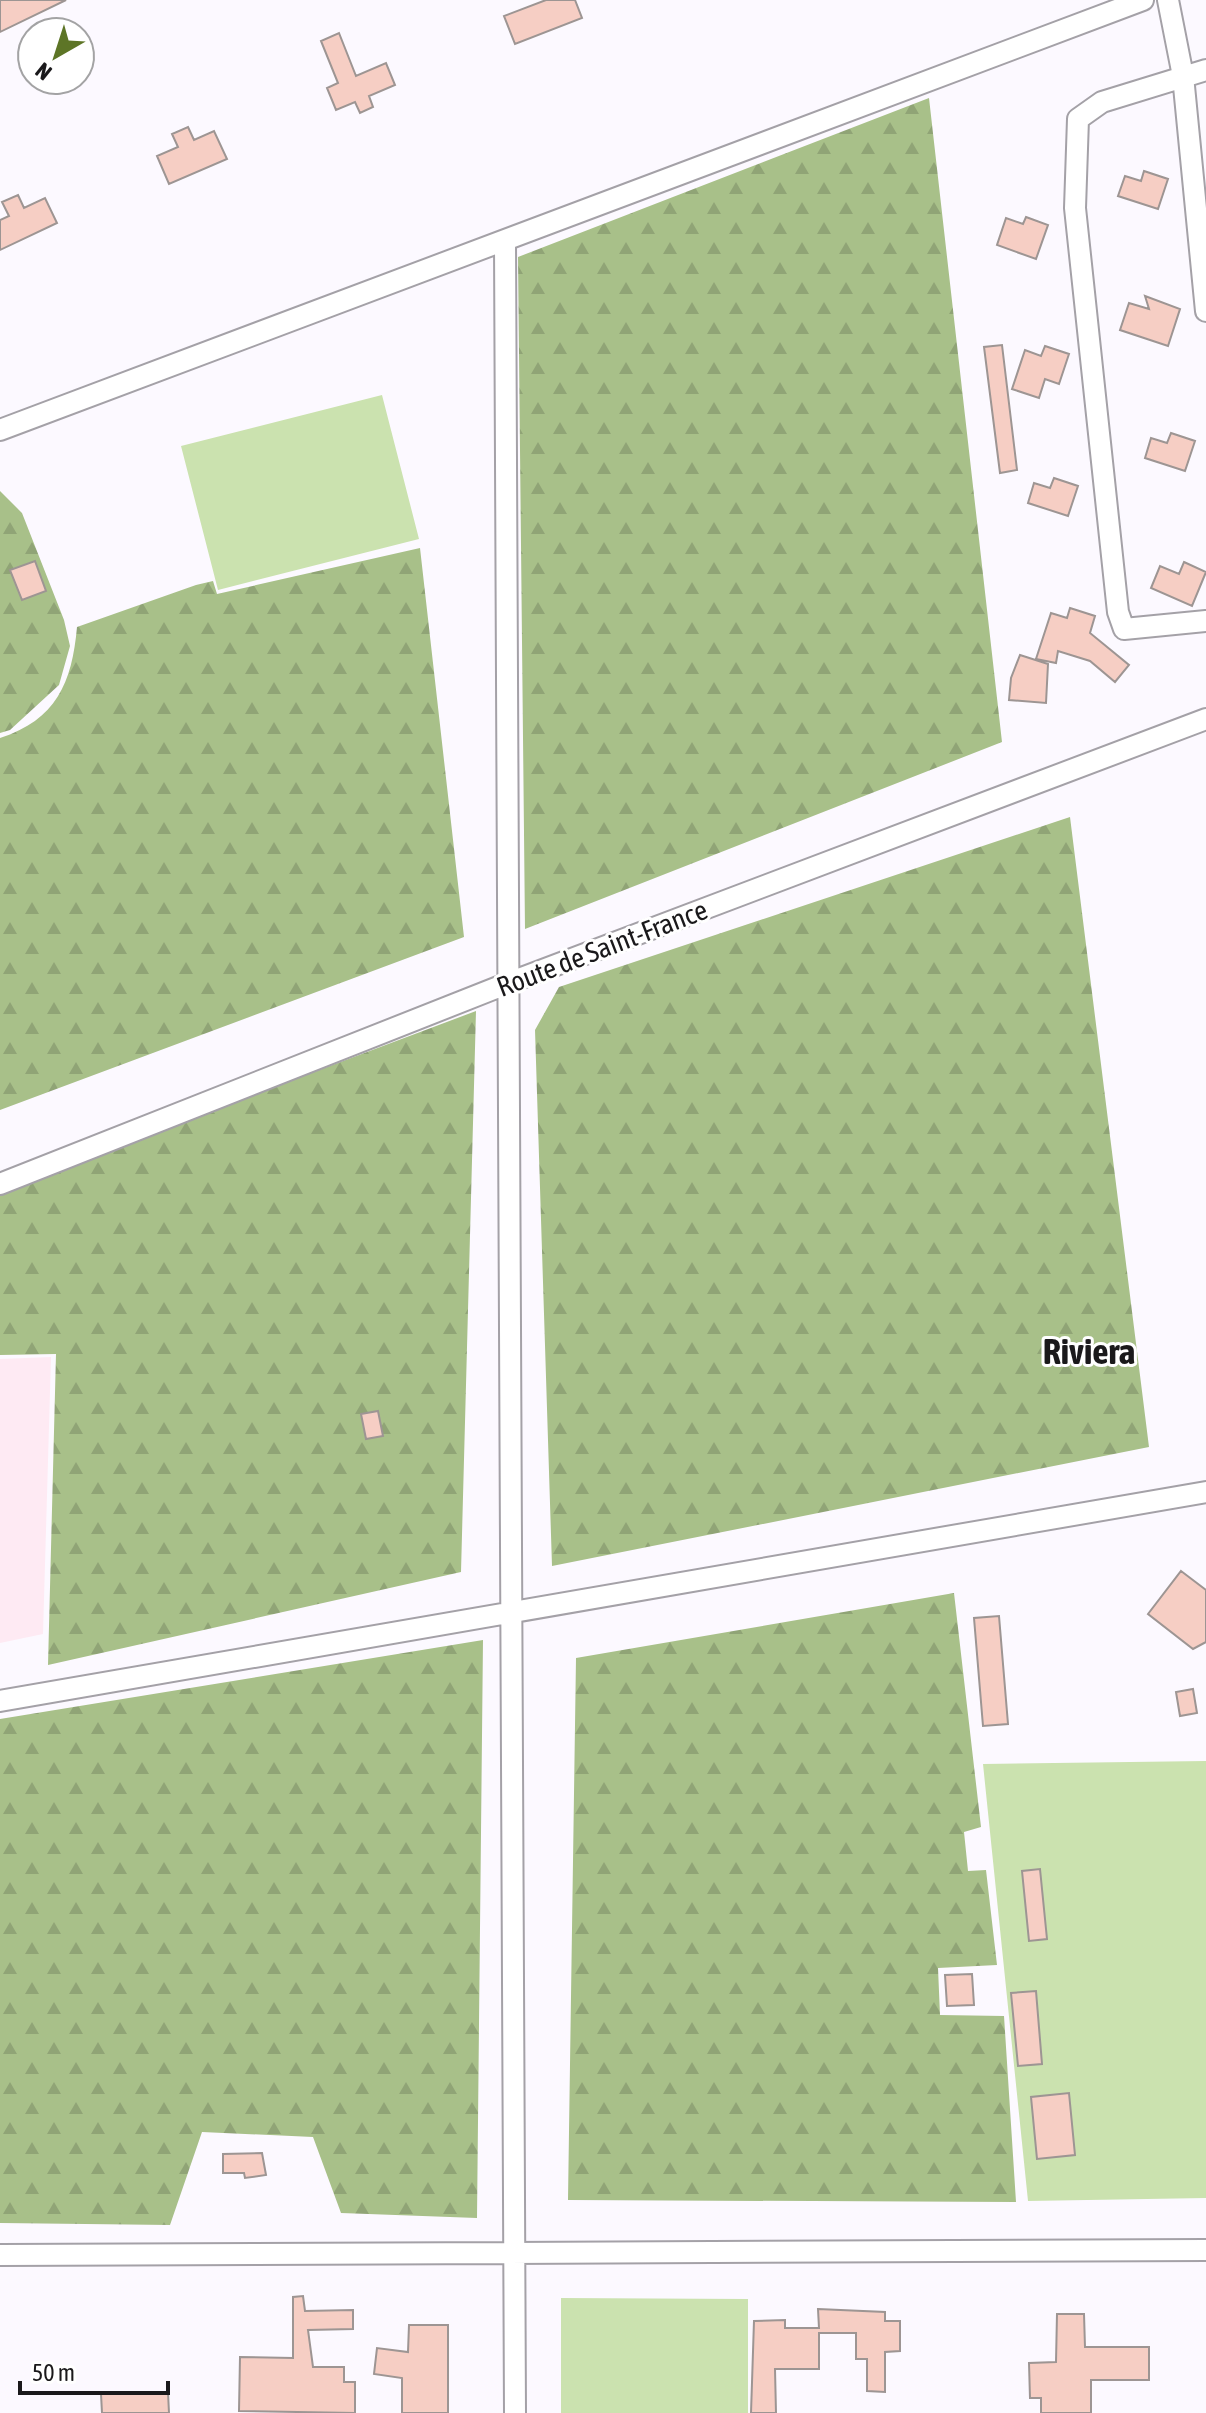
<svg xmlns="http://www.w3.org/2000/svg" width="1206" height="2413" font-family="'Asap Condensed',sans-serif">
<style>
.commercial{fill:#feeaf3}
.grass{fill:#cbe2af}
.forest{fill:url(#forest-firs)}
.building{fill:#f6cec4;stroke:#9d9593;stroke-width:2}
.lines{fill:none;stroke-linecap:round;stroke-linejoin:round}
.minor-casing{stroke:#a4a1a7;stroke-width:24}
.minor{stroke:#fff;stroke-width:20}
.labels{text-anchor:middle;dominant-baseline:central;stroke-width:6;stroke-linejoin:round;paint-order:stroke}
.street-label{font-size:28px;fill:#1a191b;stroke:#fff}
.district-label{font-size:36px;font-weight:bold;fill:#1a191b;stroke:#fff}
</style>
<defs>
<pattern id="forest-firs" width="22" height="20" patternUnits="userSpaceOnUse" patternTransform="scale(2)"><rect width="22" height="20" fill="#a8c089"/><path d="M5 1l3.5 6h-7zM16 11l3.5 6h-7z" fill="#90a476"/></pattern>
</defs>
<rect width="100%" height="100%" fill="#fcf9ff"/>
<!-- commercial -->
<path class="commercial" d="M51,1357L43,1634L0,1643V1359Z"/>
<!-- grass -->
<path class="grass" d="M382,395L419,539L218,590L181,446Z
M1206,1761V2198L1028,2201L983,1764Z
M561,2298L748,2299V2413H561Z"/>
<!-- forest -->
<path class="forest" d="M929,98L1002,742L525,929L518,257Z
M0,491L22,513L64,620L70,646L59,685L10,730L0,733Z
M420,548L464,937L0,1110V738C56,720 72,683 77,627L196,585L213,581L217,594Z
M1070,817L1149,1447L552,1566L535,1030L559,987Z
M476,1011L461,1572L48,1665L56,1354L0,1355V1190Z
M954,1593L981,1827L964,1832L968,1871L986,1870L997,1965L938,1968L940,2015L1004,2016L1016,2202L568,2200L576,1658Z
M483,1640L477,2218L341,2213L313,2137L202,2132L170,2225L0,2223V1719Z"/>
<!-- building -->
<path class="building" d="M0,0H66L0,32Z
M546,0H575L582,18L515,44L504,16Z
M339,33L356,76L386,63L395,85L369,96L373,107L360,113L355,102L336,110L327,88L338,83L321,41Z
M188,127L194,140L214,131L227,159L169,184L157,156L178,147L172,134Z
M1144,171L1168,179L1158,209L1118,196L1125,176L1141,181Z
M18,195L24,208L45,198L57,223L0,250V220L9,216L2,202Z
M1026,217L1048,225L1036,259L997,245L1006,218L1023,224Z
M1145,296L1180,309L1168,346L1120,330L1129,303L1149,309Z
M1002,345L1017,470L1000,473L984,347Z
M1045,346L1069,354L1059,384L1045,379L1039,398L1012,389L1025,350L1041,356Z
M1171,433L1195,441L1185,471L1145,458L1151,438L1167,443Z
M1054,478L1078,486L1068,516L1028,503L1034,483L1050,488Z
M35,561L46,591L22,600L10,570Z
M1184,562L1206,572L1192,606L1151,588L1160,566L1179,574Z
M1070,608L1095,616L1090,633L1129,665L1115,682L1090,661L1058,651L1056,663L1036,659L1051,613L1067,618Z
M1020,655L1048,664L1046,703L1009,700L1011,678Z
M378,1411L383,1436L366,1439L361,1414Z
M1181,1571L1206,1590V1642L1193,1649L1148,1614Z
M999,1616L1008,1724L983,1726L974,1618Z
M1193,1689L1197,1713L1180,1716L1176,1692Z
M1040,1869L1047,1939L1029,1941L1022,1871Z
M972,1974L974,2005L947,2006L945,1975Z
M1036,1991L1042,2064L1018,2066L1011,1993Z
M1069,2093L1075,2155L1037,2159L1031,2097Z
M262,2153L266,2175L245,2178L244,2173H223V2154Z
M303,2296L305,2311L353,2310V2329L308,2330L313,2367H344V2382H355V2413L239,2411L240,2357L293,2358V2297Z
M818,2309L885,2312V2321H900V2351L885,2352V2392L867,2391V2359H856V2333H819V2369H775L776,2413H751L754,2321L785,2320V2328H819Z
M1057,2314H1084L1085,2347H1149V2380H1091V2413H1041V2398H1030L1029,2363L1056,2362Z
M409,2325H448V2413H402V2378L374,2374L377,2348L408,2352Z
M168,2392L169,2413H102L101,2394Z"/>
<g class="lines">
<!-- minor casing -->
<g class="minor-casing">
<path id="minor" d="M1168,0L1183,76L1206,311
M1206,70L1102,102L1078,119L1075,208L1118,612L1124,629L1206,621
M505,243L515,2413
M0,430L1143,0
M0,1184L511,982L1206,719
M0,1701L1206,1492
M0,2255L1206,2250"/>
</g>
<!-- minor -->
<use href="#minor" class="minor"/>
</g>
<g class="labels">
<!-- street labels -->
<g class="street-label">
<text transform="translate(602 948) rotate(-21)">Route de Saint-France</text>
</g>
<!-- district labels -->
<g class="district-label">
<text x="1089" y="1351">Riviera</text>
</g>
</g>
<!-- north arrow -->
<g transform="translate(56 56) rotate(219)"><circle r="38" fill="#ffffff" stroke="#a3a3a4" stroke-width="2"/>
<path d="M0-6L14 30L0 20L-14 30Z" fill="#5d7526"/>
<text y="-12" font-size="22" font-weight="bold" text-anchor="middle" fill="#1a191b">N</text>
</g>
<!-- scale -->
<path d="M20 2381v12h148v-12" fill="none" stroke="#1a191b" stroke-width="4"/>
<text x="32" y="2381" font-size="24" fill="#1a191b" stroke="#ffffff" stroke-width="6" paint-order="stroke">50 m</text>
</svg>
